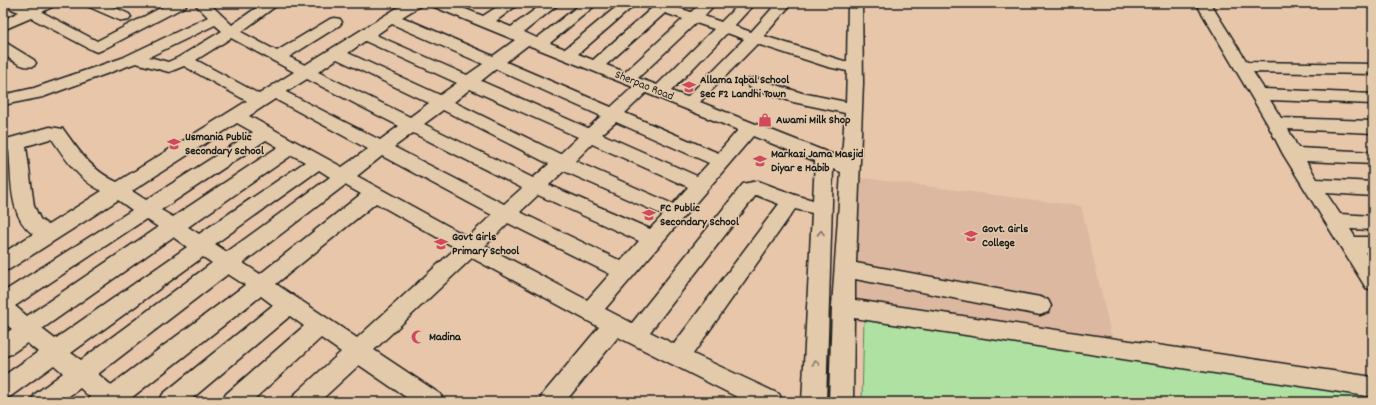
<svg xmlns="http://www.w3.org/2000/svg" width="1376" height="405" font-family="Dekko,sans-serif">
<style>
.built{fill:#dcb8a0}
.green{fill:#aee1a2;stroke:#657e5f}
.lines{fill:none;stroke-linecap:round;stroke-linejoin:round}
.minor-casing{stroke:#1c1c1c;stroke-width:3}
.minor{fill:#e2caab;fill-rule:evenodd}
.oneway{stroke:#7f7364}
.labels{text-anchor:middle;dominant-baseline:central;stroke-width:3;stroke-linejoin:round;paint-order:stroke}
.poi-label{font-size:12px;font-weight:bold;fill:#1c1c1c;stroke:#e2caab;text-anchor:start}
.street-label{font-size:12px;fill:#1c1c1c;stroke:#e2caab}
</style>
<rect width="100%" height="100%" fill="#e7c6aa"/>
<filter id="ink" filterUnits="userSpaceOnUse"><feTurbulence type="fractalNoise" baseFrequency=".025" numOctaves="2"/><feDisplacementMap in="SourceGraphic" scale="8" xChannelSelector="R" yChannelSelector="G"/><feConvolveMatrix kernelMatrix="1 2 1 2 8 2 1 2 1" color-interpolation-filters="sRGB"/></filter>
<g filter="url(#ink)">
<!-- built -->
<path class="built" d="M855,177L1081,206L1113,343L852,304Z"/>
<!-- green -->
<path class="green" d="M864,317L1373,396V402H862Z"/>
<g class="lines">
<!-- minor casing -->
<g class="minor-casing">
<path id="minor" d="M3,3H22L30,7L38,3H56L54,6L42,12L97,41L170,3H188L186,6L102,50L97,52L92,50L31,18L3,30V20L19,12L4,6Z
M85,3H104L129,14L131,17L129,20L124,21L119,20L87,6Z
M194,3H209L232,25L263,3H280L241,32L277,51L330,19L335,18L340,19L342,22L340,25L289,57L305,65L405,3H422L420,6L402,17L493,56L515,40L432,6L430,3H450L483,16L503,3H520L496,21L511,27L544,3H560L524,32L537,38L582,3H598L550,43L565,49L621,3H637L578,54L593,60L652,8L645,6L643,3H674L672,6L691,12L701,3H716L704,16L721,22L740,3H755L734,26L751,32L777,3H792L764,36L847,62L848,3H862L863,83L856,263L1040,297L1048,300L1051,306L1048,312L1040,315L855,279V300L1373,377V397L854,318L853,402H829L832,307L841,172L833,169L826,402H802L812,213L795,209L693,354L779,394L783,402H747L618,337L565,402H539L543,394L599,327L472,258L374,350L440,394L444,402H413L359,365L319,402H291L295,394L341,352L321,338L251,402H222L226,394L304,326L290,316L188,402H159L163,394L273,305L261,296L126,402H95L80,388L61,402H31L35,394L63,373L54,365L11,396L3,400V376L38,352L27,343L11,354L3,357V335L12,329L3,322V292L132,210L118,200L10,269L3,271V253L33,234C8,217 12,177 9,150L3,152V140L50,127L63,129C79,151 91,170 117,182L247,101L184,66L169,72L136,63L43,97L3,105V95L34,88L122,58L208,17ZM665,13L683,19L625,72L606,65ZM696,23L714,29L657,85L638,78ZM392,24L483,64L467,75L376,35ZM215,25L222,31L179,57L168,62L149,57ZM727,33L744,39L687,97L671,91ZM231,38L294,72L259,94L196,60ZM365,41L457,83L440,95L348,53ZM757,44L828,67L847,71L846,102L802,93L755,78L749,79L747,83L749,87L793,102L845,113L842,158L700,102ZM528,45L633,87L611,107L506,62ZM337,59L429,103L410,117L318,72ZM496,69L601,116L588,128L481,81ZM307,79L399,126L380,140L286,92ZM470,89L578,137L560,154L454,102ZM646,93L738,130L718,153L625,113ZM275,99L368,149L342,167L249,116ZM443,110L549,164L533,178L424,124ZM616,122L709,163L697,176L602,134ZM237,123L253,132L146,200L132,191ZM413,133L522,188L504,204L394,147ZM753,136L815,161L813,200L795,195L758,181L743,184L632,323L605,309ZM50,139H52C66,160 79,180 102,191L48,225L40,219L34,206L26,146ZM266,140L278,147L173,217L161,210ZM592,144L688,187L673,204L575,161ZM292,155L305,162L199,234L188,227ZM382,156L492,215L468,237L357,176ZM319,170L330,177L227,252L215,244ZM564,171L663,215L650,229L549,185ZM345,185L361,194L260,274L243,263ZM538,195L639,241L621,261L520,212ZM756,195L779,204L674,344L650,332ZM376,203L456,248L357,338L276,284ZM146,219L158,227L27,316L15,306ZM508,223L610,274L587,300L485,246ZM173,237L187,247L55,339L42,329ZM203,257L212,263L81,360L71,353ZM228,274L245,285L111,385L98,374Z
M1196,3H1210L1247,62L1373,64V74L1253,72L1264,89L1373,94V104L1270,100L1281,118L1373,121V133L1288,129L1298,148L1373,152V164L1306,161L1317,179L1373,182V196L1326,193L1340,214L1373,216V230L1350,229L1355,237H1373V253L1365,252L1373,265V290L1366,288L1283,154L1267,123Z
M1365,3H1373V8L1368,7Z
M3,42L8,44L34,60L36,63L34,66C22,69 12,60 3,54Z"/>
</g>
<!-- minor -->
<use href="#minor" class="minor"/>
</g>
<!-- one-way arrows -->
<defs><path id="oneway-chevron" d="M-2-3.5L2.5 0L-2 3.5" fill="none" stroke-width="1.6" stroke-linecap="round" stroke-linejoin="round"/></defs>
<g class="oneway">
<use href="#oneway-chevron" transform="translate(821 233) rotate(-88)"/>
<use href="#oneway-chevron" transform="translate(816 363) rotate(-88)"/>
</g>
</g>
<!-- icons -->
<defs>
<g id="school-bare" transform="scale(1.08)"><path d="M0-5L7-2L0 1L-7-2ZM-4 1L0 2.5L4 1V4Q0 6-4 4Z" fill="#d1495b" stroke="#e2caab" stroke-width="2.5" paint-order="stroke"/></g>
<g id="shop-bare" transform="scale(1.08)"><path d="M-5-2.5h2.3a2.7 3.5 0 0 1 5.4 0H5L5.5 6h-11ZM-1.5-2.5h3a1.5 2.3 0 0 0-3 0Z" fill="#d1495b" stroke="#e2caab" stroke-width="2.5" paint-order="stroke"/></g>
<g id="mosque-bare" transform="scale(1.08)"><path d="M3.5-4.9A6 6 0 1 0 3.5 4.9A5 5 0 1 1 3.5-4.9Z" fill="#d1495b" stroke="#e2caab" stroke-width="2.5" paint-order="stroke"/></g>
</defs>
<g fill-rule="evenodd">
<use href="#school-bare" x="689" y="87"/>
<use href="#shop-bare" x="765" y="120"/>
<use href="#school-bare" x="174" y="144"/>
<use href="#school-bare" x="760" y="161"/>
<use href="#school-bare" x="649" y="215"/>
<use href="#school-bare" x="971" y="236"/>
<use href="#school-bare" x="441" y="244"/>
<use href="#mosque-bare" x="418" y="337"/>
</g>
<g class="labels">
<!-- poi labels -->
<g class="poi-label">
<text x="700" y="80">Allama Iqbal School<tspan x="700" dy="14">Sec F2 Landhi Town</tspan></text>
<text x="776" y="120">Awami Milk Shop</text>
<text x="185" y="137">Usmania Public<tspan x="185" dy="14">Secondary School</tspan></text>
<text x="771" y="154">Markazi Jama Masjid<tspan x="771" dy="14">Diyar e Habib</tspan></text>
<text x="660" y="208">FC Public<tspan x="660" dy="14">Secondary School</tspan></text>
<text x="982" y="229">Govt. Girls<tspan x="982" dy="14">College</tspan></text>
<text x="452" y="237">Govt Girls<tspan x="452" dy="14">Primary School</tspan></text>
<text x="429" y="337">Madina</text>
</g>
<!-- street labels -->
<g class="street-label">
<text transform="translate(644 86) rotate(22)">Sherpao Road</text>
</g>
</g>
<!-- margin -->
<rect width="1376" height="405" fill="none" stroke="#e2caab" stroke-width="16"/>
<rect x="8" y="8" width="1360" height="389" fill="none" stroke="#1c1c1c" stroke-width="1.5" filter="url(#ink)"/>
</svg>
